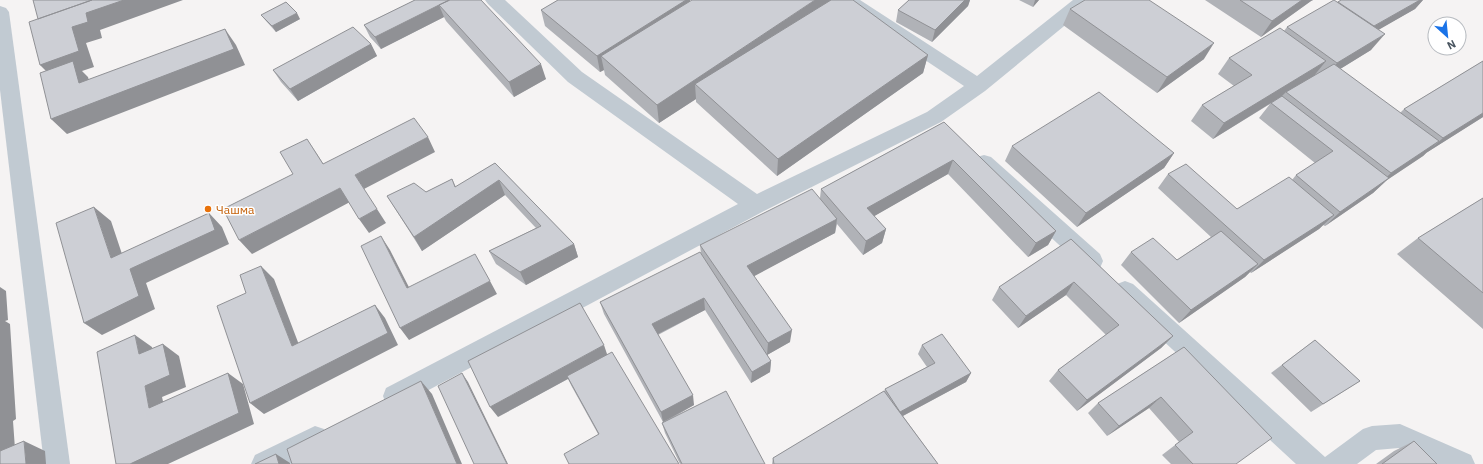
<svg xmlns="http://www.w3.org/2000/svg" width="1483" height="464" font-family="'IBM Plex Sans',sans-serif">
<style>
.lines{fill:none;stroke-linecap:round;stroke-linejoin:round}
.minor{fill:#c1cad2;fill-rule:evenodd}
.tertiary{fill:#c1cad2;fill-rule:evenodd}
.wall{fill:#b0b2b7}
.shaded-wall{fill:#909195}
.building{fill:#cdcfd5;stroke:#909195}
.food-dot{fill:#e8710a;stroke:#fff;stroke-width:1.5}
.labels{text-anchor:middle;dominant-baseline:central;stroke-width:3;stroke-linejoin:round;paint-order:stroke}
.food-label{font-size:12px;fill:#c56008;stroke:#fff;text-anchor:start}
</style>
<rect width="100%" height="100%" fill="#f5f3f3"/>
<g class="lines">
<!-- minor -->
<path class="minor" d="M485,0H505L582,72L757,194L927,112L964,86L841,4L838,0H860L977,76L1073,0H1094L1091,4L985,91L941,122L764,211L395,408L386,404L383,396L386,388L738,204L568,82L488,4Z
M984,155L991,157L1100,254L1103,261L1100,268L1092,271L1084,268L977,169L974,163L977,157Z
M1125,281L1133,284L1325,457L1363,429L1372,426L1400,424L1471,455L1475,464H1433L1399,448L1376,450L1357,464H1296L1117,298L1113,291L1117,284Z
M315,426L324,429L328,438L324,447L291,464H251L255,455Z"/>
<!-- tertiary -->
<path class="tertiary" d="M0,6L6,8L9,12L70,464H44L0,90Z"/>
</g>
<!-- wall -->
<path class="wall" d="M415,0H481L546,79L514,97L446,21L444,17L381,49L370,37L364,25Z
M558,0H690V1L928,55L923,73L777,176L696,102V99L659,123L605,75L604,70L600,72L545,26L541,10Z
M909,0H970L968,6L932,42L896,22L898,10Z
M1019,0H1039L1033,7Z
M1205,0H1313L1311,1L1261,37Z
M1341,0H1423L1415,9L1379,29L1371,50L1340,69L1400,113L1404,109L1483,61V117L1426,153L1423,156L1387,180L1373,193L1325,226L1323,225L1319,229L1251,273L1250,272L1245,277L1179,323L1121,265L1131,252L1177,260L1211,237L1158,188L1168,174L1237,209L1292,180L1296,175L1315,163L1259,118L1270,104L1213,139L1191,121L1202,105L1234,86L1218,74L1229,58L1284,31L1287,27Z
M1070,9L1204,59L1157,93L1063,25Z
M261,15L300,19L276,32L266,21Z
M371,44L377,56L298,101L281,82L273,70Z
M944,122L1056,231L1048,245L1028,257L948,174L874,216L886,229L882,243L863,255L837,224L835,233L753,276L790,342L767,355L771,361L770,372L751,383L705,310L658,335L694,405L669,420L765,464H680L665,433L662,423L663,422L604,314L600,302L701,254L700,245L820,198L821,189Z
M1012,146L1174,153L1164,168L1077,227L1005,161Z
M495,163L574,244L578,257L526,285L496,264L489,251L536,228L505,195L422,251L387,196L426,192L452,179L456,187Z
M1483,198V329L1397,254L1418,238Z
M1071,239L1173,336L1161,348L1077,411L1049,381L1058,370L1106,335L1066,295L1018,328L992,300L999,287Z
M1315,340L1360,381L1311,412L1271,373Z
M922,345L971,373L966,382L903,416L938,464H772L773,458L884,392L885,389L927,367L918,354Z
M1184,347L1236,464H1171L1162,455L1179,442L1149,408L1107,436L1088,413L1098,403Z
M607,354L679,464L598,434L572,387L568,379L498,417Z
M1414,441L1437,464H1376L1394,451Z"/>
<!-- shaded-wall -->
<path class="shaded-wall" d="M93,0H183L100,30L102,38L86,43L94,67L82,71L88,77L94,98L56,81L40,65L72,27Z
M449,0L439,5L444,17L381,49L375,37Z
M686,0H690L691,14L601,56L604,70L600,72L597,56Z
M815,0H835L695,84L696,99L659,123L657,105Z
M965,0H970L968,6L932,42L935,30Z
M1035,0H1039L1033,7Z
M1302,0H1313L1311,1L1261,37L1272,21Z
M1420,0H1423L1415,9L1361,40L1371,28Z
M297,13L300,19L276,32L272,26Z
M225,29L236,45L245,65L67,134L51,119Z
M1385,34L1371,50L1324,79L1337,63Z
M1214,43L1204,59L1157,93L1167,77Z
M371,44L377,56L298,101L290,89Z
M928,55L923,73L777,176L778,159Z
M1326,61L1313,77L1286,92L1282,96L1213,139L1224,123Z
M541,64L546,79L514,97L509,82Z
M1483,113V117L1426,153L1443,138Z
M428,137L435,152L364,189L355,175Z
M307,139L317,154L333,179L323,164Z
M1439,141L1423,156L1387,180L1373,193L1325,226L1340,212L1376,187L1391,173Z
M1174,153L1164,168L1077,227L1086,213Z
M953,160L948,174L864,222L867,208Z
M499,180L505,195L422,251L414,237Z
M340,188L350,202L252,254L239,240Z
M94,207L111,221L128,272L111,258Z
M377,209L386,223L369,233L359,219Z
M209,213L222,227L229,244L146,283L155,309L102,335L84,323L130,269Z
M1334,215L1319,229L1251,273L1264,260Z
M837,219L835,233L747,280V266Z
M886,229L882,243L863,255L866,241Z
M1056,231L1048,245L1028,257L1036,243Z
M381,236L390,250L416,301L407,288Z
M574,244L578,257L526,285L520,272Z
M1258,264L1245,277L1179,323L1191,310Z
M261,266L274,279L304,358L292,346Z
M490,281L497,294L409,340L400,328Z
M1074,282L1066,295L1018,328L1026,316Z
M0,287L6,291L8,320L5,321L10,324L16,419L13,421L16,463L0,456Z
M704,298L705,310L654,336L652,324Z
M375,305L385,318L398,345L264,414L250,403Z
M792,330L790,342L767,355L768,343Z
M135,335L152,347L156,366L139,354Z
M1173,336L1161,348L1077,411L1087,400Z
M163,344L179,356L186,387L162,397L167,419L149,408L145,386Z
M604,345L608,357L498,417L490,407Z
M771,361L770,372L751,383L752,372Z
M228,373L243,384L254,424L168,464H130Z
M462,373L468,382L508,464H507Z
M971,373L966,382L897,419L900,412Z
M421,381L432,394L462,464H457Z
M693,395L694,405L663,422L661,412Z
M1161,397L1149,408L1107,436L1119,426Z
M24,441L45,451L46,464H26Z
M276,454L290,463V464H279Z"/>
<!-- building -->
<path class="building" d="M33,0H92L38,19Z
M92,0H124L86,13L88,22L72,27L79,51L40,65L29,22Z
M415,0H449L375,37L364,25Z
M450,0H481L541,64L509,82L439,5Z
M558,0H686L597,56L541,10Z
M692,0H815L657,105L601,56Z
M831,0H853L928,55L778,159L695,84Z
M909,0H965L935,30L898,10Z
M1085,0H1149L1214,43L1167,77L1070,9Z
M1240,0H1302L1272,21Z
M1334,0L1385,34L1337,63L1287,27Z
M1341,0H1420L1374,26L1338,2Z
M286,2L297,13L272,26L261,15Z
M353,27L371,44L290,89L273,70Z
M1280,28L1326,61L1224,123L1202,105L1252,75L1229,58Z
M225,29L234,49L51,119L40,73L73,61L79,83Z
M1483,61V113L1443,138L1404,109Z
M1334,64L1439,141L1391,173L1286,92Z
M1099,92L1174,153L1086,213L1012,146Z
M1282,96L1389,178L1340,212L1296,175L1333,151L1271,103Z
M414,118L428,137L355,175L377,209L359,219L340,188L239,240L223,209L293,174L280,152L307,139L323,164Z
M944,122L1056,231L1036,243L953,160L867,208L886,229L866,241L821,189Z
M495,163L574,244L520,272L489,251L541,226L499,180L414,237L387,196L414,183L426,192L452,179L455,187Z
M1186,164L1237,209L1289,177L1334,215L1264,260L1168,174Z
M812,189L837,219L747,266L792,330L768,343L700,245Z
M1483,198V293L1418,238Z
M94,207L111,258L209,213L215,230L130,269L139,296L84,323L56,223Z
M1221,231L1258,264L1191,310L1131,252L1153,238L1177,260Z
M381,236L407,288L475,254L490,281L400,328L361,246Z
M1071,239L1173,336L1087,400L1058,370L1119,325L1074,282L1026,316L999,287Z
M700,252L771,361L752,372L704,298L652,324L693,395L661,412L600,302Z
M261,266L292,346L375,305L388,333L250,403L217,306L246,293L240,275Z
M580,303L604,345L490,407L468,361Z
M942,334L971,373L900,412L885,389L935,363L922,345Z
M135,335L139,354L163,344L170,375L145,386L149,408L228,373L239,413L130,464H116L97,352Z
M1315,340L1360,381L1323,404L1282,365Z
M1184,347L1272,438L1236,464H1193L1175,445L1193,432L1161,397L1119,426L1098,403Z
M612,352L679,464H569L564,454L599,434L567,376Z
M462,373L507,464H474L438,386Z
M421,381L457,464H292L287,449Z
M726,391L765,464H682L662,423Z
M884,391L938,464H774L773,458Z
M24,441L26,464H0V451Z
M1414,441L1437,464H1382Z
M276,454L279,464H255Z"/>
<!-- markers -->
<circle class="food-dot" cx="208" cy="209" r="4"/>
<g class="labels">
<!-- food labels -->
<g class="food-label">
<text x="216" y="209">Чашма</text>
</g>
</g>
<!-- north arrow -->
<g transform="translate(1447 36) rotate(153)"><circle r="19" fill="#ffffff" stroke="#b7bbc0"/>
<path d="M0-3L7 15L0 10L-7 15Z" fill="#1a73e8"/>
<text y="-6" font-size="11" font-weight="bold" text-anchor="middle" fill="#4a5661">N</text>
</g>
</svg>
